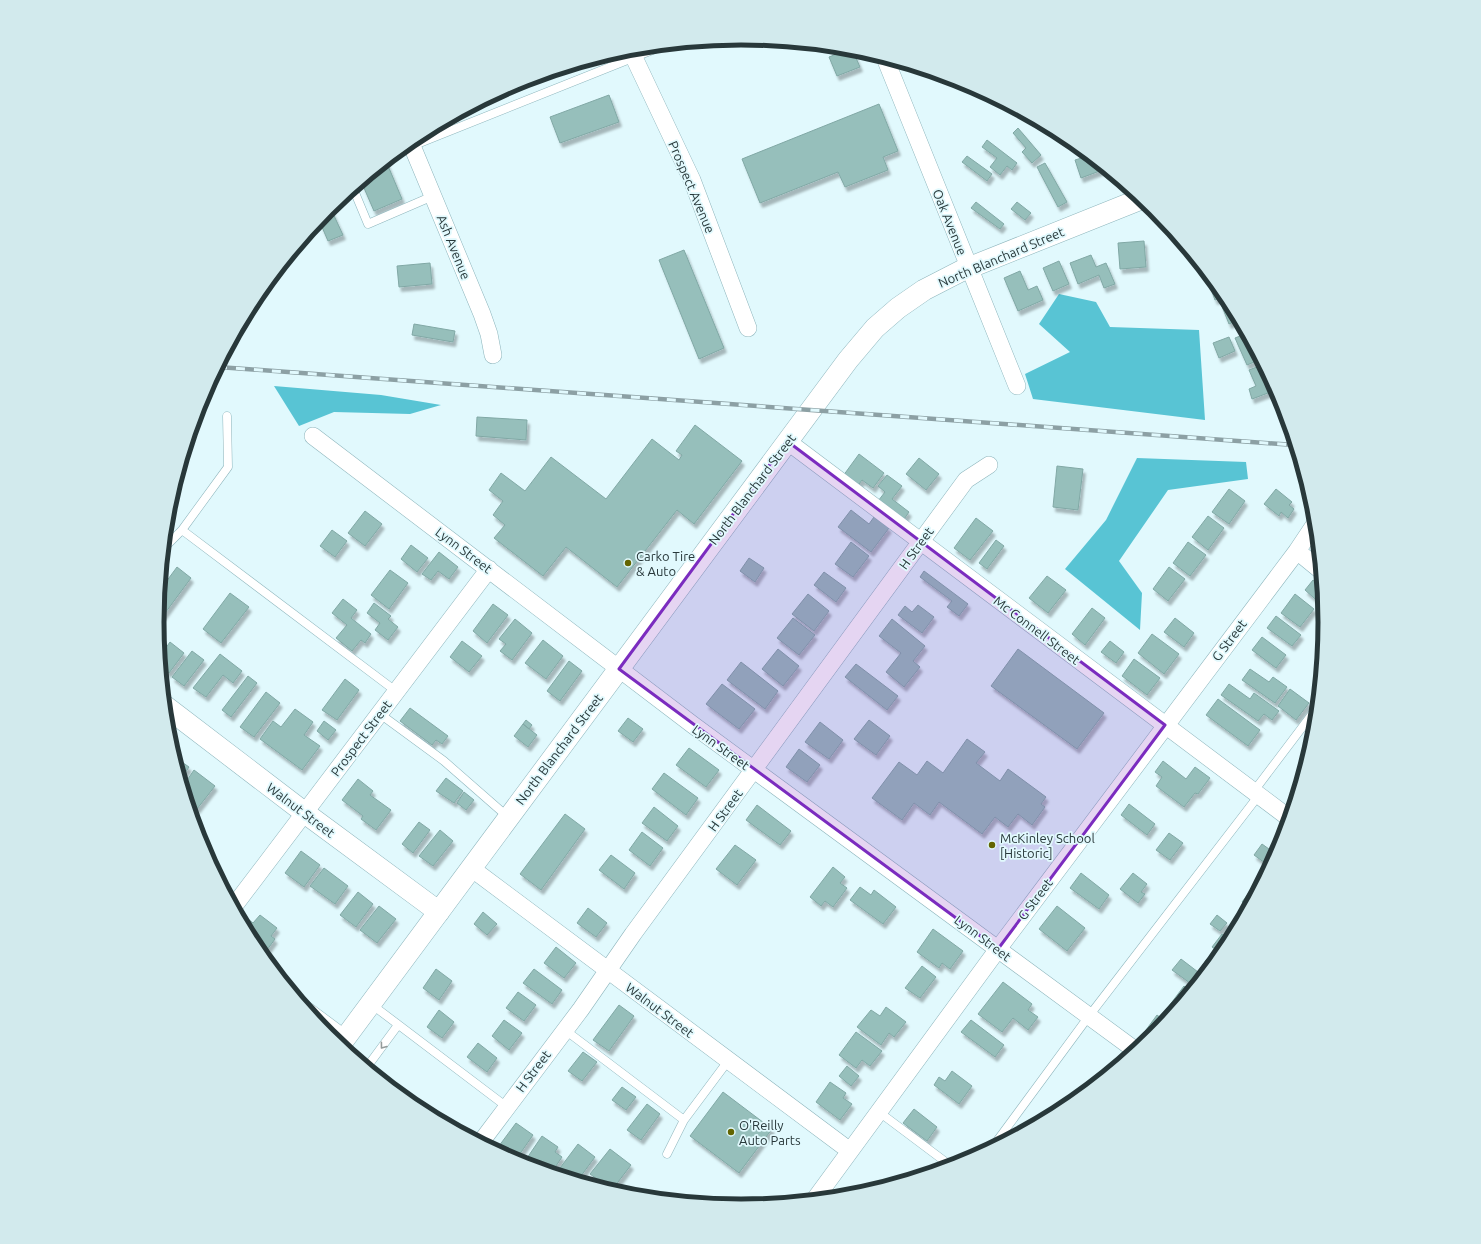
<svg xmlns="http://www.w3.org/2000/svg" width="1481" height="1244" font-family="Ubuntu,sans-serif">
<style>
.forest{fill:#58c4d4}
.building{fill:#96bfbb;stroke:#81a8a5;filter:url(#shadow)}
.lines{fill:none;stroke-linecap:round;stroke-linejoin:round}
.service-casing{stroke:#8db5bc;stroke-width:9}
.minor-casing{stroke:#8db5bc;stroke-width:18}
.tertiary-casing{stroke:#8db5bc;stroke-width:22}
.service{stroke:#fff;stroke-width:8}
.minor{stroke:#fff;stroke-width:17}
.tertiary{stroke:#fff;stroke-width:21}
.rail-casing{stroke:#8ca0a4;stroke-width:4.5}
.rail{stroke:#e1f9fd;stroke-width:3;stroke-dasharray:9;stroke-linecap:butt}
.oneway{stroke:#949c9c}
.marked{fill:#7b2cbf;fill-opacity:0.2;stroke:#7b2cbf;stroke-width:3;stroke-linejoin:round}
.poi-dot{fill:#636500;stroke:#e1f9fd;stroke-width:1.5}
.labels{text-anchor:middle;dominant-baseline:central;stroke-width:3.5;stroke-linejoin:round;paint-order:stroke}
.street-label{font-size:13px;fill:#28383a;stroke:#e1f9fd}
.poi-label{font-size:13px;fill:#28383a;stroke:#e1f9fd;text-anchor:start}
.rim{fill:none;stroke:#28383a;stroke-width:5}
</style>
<defs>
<filter id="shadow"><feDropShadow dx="2.5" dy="4.5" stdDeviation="1" flood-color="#0004"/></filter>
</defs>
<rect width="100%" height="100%" fill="#e1f9fd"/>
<!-- forest -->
<path class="forest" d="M1059,294L1096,302L1110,327L1199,330L1205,420L1033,399L1025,374L1070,352L1039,324Z
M274,386L381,395L441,405L410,414L334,412L299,426Z
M1137,458L1246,462L1248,479L1168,490L1119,561L1142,593L1140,630L1065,569L1106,520Z"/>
<!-- building -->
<path class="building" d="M849,49H852L860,67L837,76L829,57Z
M609,95L619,122L560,143L550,117Z
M879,104L898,151L883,157L888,170L845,187L838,172L760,203L742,159Z
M1018,128L1041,155L1032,163L1022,152L1026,148L1013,133Z
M987,140L1017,163L1012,170L1007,166L1000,175L990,167L997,158L982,147Z
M967,156L992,174L987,181L962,162Z
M1088,156L1105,169L1081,178L1075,160Z
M386,161L402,199L374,211L361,181Z
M1045,163L1067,202L1058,207L1037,167Z
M976,202L1004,224L1000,229L971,208Z
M1017,202L1031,213L1025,220L1011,209Z
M330,207L343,235L328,241L319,220Z
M1144,241L1146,267L1120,269L1118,243Z
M684,250L724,348L699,359L659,260Z
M1091,255L1096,267L1106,263L1115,284L1104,288L1099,275L1078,284L1070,263Z
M1059,261L1069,284L1053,291L1043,268Z
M430,263L432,284L399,287L397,266Z
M1020,271L1028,290L1037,286L1043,300L1018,311L1004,278Z
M1205,273H1206L1225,297L1215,300Z
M1228,301L1238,320L1229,324L1221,304Z
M414,324L455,331L453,342L412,335Z
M1245,334L1259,360L1247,365L1235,338Z
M1229,337L1235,351L1219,358L1213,343Z
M1262,365L1276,390L1252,399L1249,389L1256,386L1249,370Z
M477,417L527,420L526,440L476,436Z
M695,425L742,461L694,524L677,510L617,587L566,547L543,576L494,538L505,525L493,515L503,501L489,490L501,473L525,491L551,457L606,499L652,439L679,460L682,455L676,451Z
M859,454L884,473L873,488L862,480L857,487L843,476Z
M919,458L939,474L926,490L906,474Z
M1057,466L1083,469L1078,510L1053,507Z
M887,475L902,486L892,499L909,512L900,525L875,505L885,492L878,486Z
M1229,489L1245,501L1229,524L1212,512Z
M1276,489L1292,502L1289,505L1294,509L1288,518L1281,512L1279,516L1264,504Z
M851,510L869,524L874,517L889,528L871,552L838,527Z
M365,511L382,524L365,546L348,533Z
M1208,516L1224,528L1208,550L1192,537Z
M976,518L993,531L970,560L954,548Z
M332,530L347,541L335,557L320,546Z
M996,540L1004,546L987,569L979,563Z
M851,542L869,556L853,577L835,564Z
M1188,542L1206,555L1190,576L1173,563Z
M411,545L428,558L417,572L401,559Z
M439,552L458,567L449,579L438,571L431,580L422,574Z
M749,558L764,568L755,582L740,571Z
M177,567L191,578L157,624L160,590Z
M1169,567L1185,579L1168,601L1153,589Z
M390,570L408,583L389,609L371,595Z
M924,571L968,604L959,616L947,607L952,601L920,577Z
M824,572L846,588L836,602L814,585Z
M1047,576L1066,590L1048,613L1029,598Z
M1313,580L1321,586L1323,606L1305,590Z
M230,593L249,607L221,643L203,629Z
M808,594L829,611L814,631L792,614Z
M1295,594L1314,609L1300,627L1281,613Z
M343,599L357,610L351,618L371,634L365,643L361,640L352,651L336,638L347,625L332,613Z
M374,603L391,616L388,619L398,627L388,640L375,630L380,623L367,613Z
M493,604L508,615L487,643L473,631Z
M918,605L934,617L922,633L898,615L905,606L912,612Z
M1092,608L1105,618L1085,645L1072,634Z
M1276,616L1301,635L1292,646L1267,628Z
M793,618L815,635L799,655L777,638Z
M1175,618L1194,633L1184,647L1164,632Z
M515,619L532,633L512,660L500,651L506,644L499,639Z
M892,619L925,646L913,661L920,667L904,687L886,672L901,653L879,636Z
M1152,634L1179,654L1164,674L1138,653Z
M1262,637L1286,655L1276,668L1252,650Z
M543,640L563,656L546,679L525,663Z
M462,641L482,656L469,672L450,657Z
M1110,641L1124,652L1116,663L1101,652Z
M170,642L184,653L169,673L161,668L160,656Z
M778,649L799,666L783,686L762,669Z
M1018,649L1104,713L1077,749L991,686Z
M192,651L204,660L184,686L172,677Z
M220,654L242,671L233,683L223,675L206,697L193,688Z
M1134,659L1160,678L1147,695L1122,676Z
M569,661L582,671L560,701L547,691Z
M741,662L778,691L765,709L727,680Z
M856,664L898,696L887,710L845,677Z
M1250,669L1269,682L1273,677L1287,687L1275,703L1242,680Z
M248,676L257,683L231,717L222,710Z
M345,679L359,690L337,720L322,710Z
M722,684L755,709L739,729L706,704Z
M1229,684L1250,699L1254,693L1279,711L1272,720L1264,714L1258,721L1221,695Z
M1290,689L1309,703L1296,720L1278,706Z
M266,692L280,703L254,737L240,727Z
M1218,699L1260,730L1248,746L1206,715Z
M410,708L448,736L442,744L436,740L432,745L400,721Z
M295,709L313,722L304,735L320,746L302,770L260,739L273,721L281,727Z
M628,718L643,729L633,742L618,731Z
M526,720L532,725L529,729L523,724Z
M869,720L890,736L876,755L854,739Z
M324,721L336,730L328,740L317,731Z
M820,722L843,740L829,759L805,742Z
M523,724L537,735L528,747L514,736Z
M967,739L985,752L976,763L1000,781L1008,769L1046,797L1041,804L1045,807L1032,825L1018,814L1008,827L995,817L982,834L939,802L930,815L914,803L902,820L872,798L899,762L917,775L927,761L943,773Z
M689,748L719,770L706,787L676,765Z
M799,749L820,765L807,782L786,767Z
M176,758L189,767L181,779L175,760Z
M1163,761L1186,779L1195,767L1210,778L1198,794L1195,793L1184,807L1156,786L1162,777L1155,772Z
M194,770L215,786L197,809L188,801L183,786Z
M664,773L698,798L686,815L652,789Z
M446,778L463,791L454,803L436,791Z
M358,779L373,791L370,795L391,810L376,830L361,819L363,816L342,800Z
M464,792L474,800L466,810L457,803Z
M1129,804L1155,824L1147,835L1121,815Z
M757,805L791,831L780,845L746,820Z
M654,807L678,826L667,841L642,823Z
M565,814L585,829L541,890L520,874Z
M419,822L430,830L413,853L402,844Z
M440,830L453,841L433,866L419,856Z
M642,832L663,848L650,866L629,850Z
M1169,833L1183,843L1170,860L1156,850Z
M1262,844L1276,854L1269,866L1254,855Z
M735,845L756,860L737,885L716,869Z
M301,851L320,865L304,887L285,873Z
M611,855L635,873L624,889L599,870Z
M833,867L845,877L840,883L847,888L833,907L825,901L821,906L810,897Z
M324,868L348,886L335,904L310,886Z
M1081,873L1109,895L1099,909L1070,888Z
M1133,873L1147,884L1141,892L1145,894L1138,903L1120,889Z
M1260,878L1262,879L1248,906L1242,902Z
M860,887L871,895L874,890L896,907L883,924L850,900Z
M358,892L373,904L356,927L340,915Z
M379,906L396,919L377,943L360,930Z
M1057,906L1085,928L1067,951L1039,929Z
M588,908L607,923L596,937L577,923Z
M483,912L497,924L487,935L474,924Z
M260,915L277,928L271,936L275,939L267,950L250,937L244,925L248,919L253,923Z
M1217,915L1227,923L1220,931L1210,924Z
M933,929L963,951L950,969L942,963L939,968L917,952Z
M1222,934L1230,940L1221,953L1212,947Z
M556,947L576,963L564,978L544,963Z
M1181,959L1198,972L1207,959L1212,963L1194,986L1172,970Z
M922,966L936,977L920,998L905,988Z
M436,969L452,981L439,1000L423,988Z
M534,969L562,990L552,1004L523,983Z
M1003,982L1032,1004L1028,1010L1038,1017L1028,1030L1013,1018L1002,1032L978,1014Z
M1184,986L1190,991L1168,1018L1163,1014Z
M518,992L536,1005L524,1021L506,1008Z
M619,1005L634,1016L609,1051L593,1040Z
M886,1007L906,1022L894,1037L889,1033L881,1045L857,1027L871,1010L880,1016Z
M439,1010L454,1022L442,1038L427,1027Z
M1157,1015L1165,1021L1149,1038L1143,1034Z
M504,1020L522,1033L509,1050L492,1036Z
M971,1020L1004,1045L995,1057L961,1032Z
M856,1032L882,1051L870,1066L862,1060L856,1068L839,1055Z
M478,1043L497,1058L487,1072L467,1057Z
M583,1052L597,1062L582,1081L568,1071Z
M847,1066L859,1076L851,1086L839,1076Z
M379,1071L399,1087L396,1091L376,1074Z
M952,1071L972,1086L959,1104L934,1085L939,1077L945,1081Z
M830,1082L846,1093L843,1098L852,1104L840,1120L816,1102Z
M622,1087L636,1097L626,1110L612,1100Z
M723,1092L772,1129L739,1173L690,1136Z
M647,1104L660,1114L641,1140L627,1130Z
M914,1109L937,1127L927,1141L903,1123Z
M516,1123L533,1135L515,1161L496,1150Z
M542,1136L558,1147L555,1152L562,1157L552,1172L533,1166L525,1161Z
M578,1144L595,1157L578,1180L557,1172Z
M610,1149L631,1165L612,1190L590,1174Z"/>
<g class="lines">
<!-- service casing -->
<g class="service-casing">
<path id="service" d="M412,146L665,45
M353,188L368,224L433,196
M182,530L397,692
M164,548L182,530L228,467L227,416
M380,714L444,761L508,817
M1254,791L1316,709
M296,997L347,1035
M371,1004L507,1107
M565,1030L684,1120L728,1061
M367,1067L398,1025
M879,1112L951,1166
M994,1145L1089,1016L1259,795
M667,1154L684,1120"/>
</g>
<!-- minor casing -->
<g class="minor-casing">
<path id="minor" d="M630,49L692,180L748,328
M885,58L1017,386
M410,141L482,314L489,334L493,355
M313,436L693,725L1135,1050
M787,441L1289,818
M1297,551L1319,569
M471,868L850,1151
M234,906L489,569
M481,1142L581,1009L633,934L966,480L989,465
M815,1199L998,949L1297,551L1315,524"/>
</g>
<!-- tertiary casing -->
<g class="tertiary-casing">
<path id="tertiary" d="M165,706L305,813L439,912
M340,1045L848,360L875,328L898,308L924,290L961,271L1141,199"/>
</g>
<!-- service -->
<use href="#service" class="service"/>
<!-- minor -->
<use href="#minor" class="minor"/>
<!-- tertiary -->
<use href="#tertiary" class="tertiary"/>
<!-- rail casing -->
<g class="rail-casing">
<path id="rail" d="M218,367L1294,445"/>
</g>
<!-- rail -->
<use href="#rail" class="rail"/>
</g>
<!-- one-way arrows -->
<defs><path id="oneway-chevron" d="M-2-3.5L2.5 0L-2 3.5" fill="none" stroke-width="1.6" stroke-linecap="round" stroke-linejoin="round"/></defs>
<use class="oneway" href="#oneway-chevron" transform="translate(383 1046) rotate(127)"/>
<!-- marked area -->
<path class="marked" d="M787,441L1165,725L998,949L619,669Z"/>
<!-- markers -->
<g class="poi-dot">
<circle cx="628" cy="563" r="4"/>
<circle cx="992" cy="845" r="4"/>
<circle cx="731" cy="1132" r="4"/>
</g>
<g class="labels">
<!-- street labels -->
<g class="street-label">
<text transform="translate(692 187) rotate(67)">Prospect Avenue</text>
<text transform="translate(950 222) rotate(68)">Oak Avenue</text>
<text transform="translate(454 247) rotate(68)">Ash Avenue</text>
<text transform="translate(1001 257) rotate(-23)">North Blanchard Street</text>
<text transform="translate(752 489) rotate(-53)">North Blanchard Street</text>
<text transform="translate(916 548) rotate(-54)">H Street</text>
<text transform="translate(464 550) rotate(37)">Lynn Street</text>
<text transform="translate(1037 630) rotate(37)">Mc Connell Street</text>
<text transform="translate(1229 640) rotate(-53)">G Street</text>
<text transform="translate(361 738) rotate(-53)">Prospect Street</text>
<text transform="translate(721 747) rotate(36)">Lynn Street</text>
<text transform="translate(559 749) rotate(-53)">North Blanchard Street</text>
<text transform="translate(301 810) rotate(37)">Walnut Street</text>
<text transform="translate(725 810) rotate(-54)">H Street</text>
<text transform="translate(1035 899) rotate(-53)">G Street</text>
<text transform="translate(983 938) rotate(37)">Lynn Street</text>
<text transform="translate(660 1010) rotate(37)">Walnut Street</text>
<text transform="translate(533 1071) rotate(-53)">H Street</text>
</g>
<!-- poi labels -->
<g class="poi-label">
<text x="636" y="556">Carko Tire<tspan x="636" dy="15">&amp; Auto</tspan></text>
<text x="1000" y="838">McKinley School<tspan x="1000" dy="15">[Historic]</tspan></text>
<text x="739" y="1125">O'Reilly<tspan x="739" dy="15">Auto Parts</tspan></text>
</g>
</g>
<!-- crop -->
<path d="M0 0H1481V1244H0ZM164 622a577 577 0 1 1 1154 0a577 577 0 1 1-1154 0Z" fill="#d2eaed" fill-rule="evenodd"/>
<path class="rim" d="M164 622a577 577 0 1 1 1154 0a577 577 0 1 1-1154 0Z"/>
</svg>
